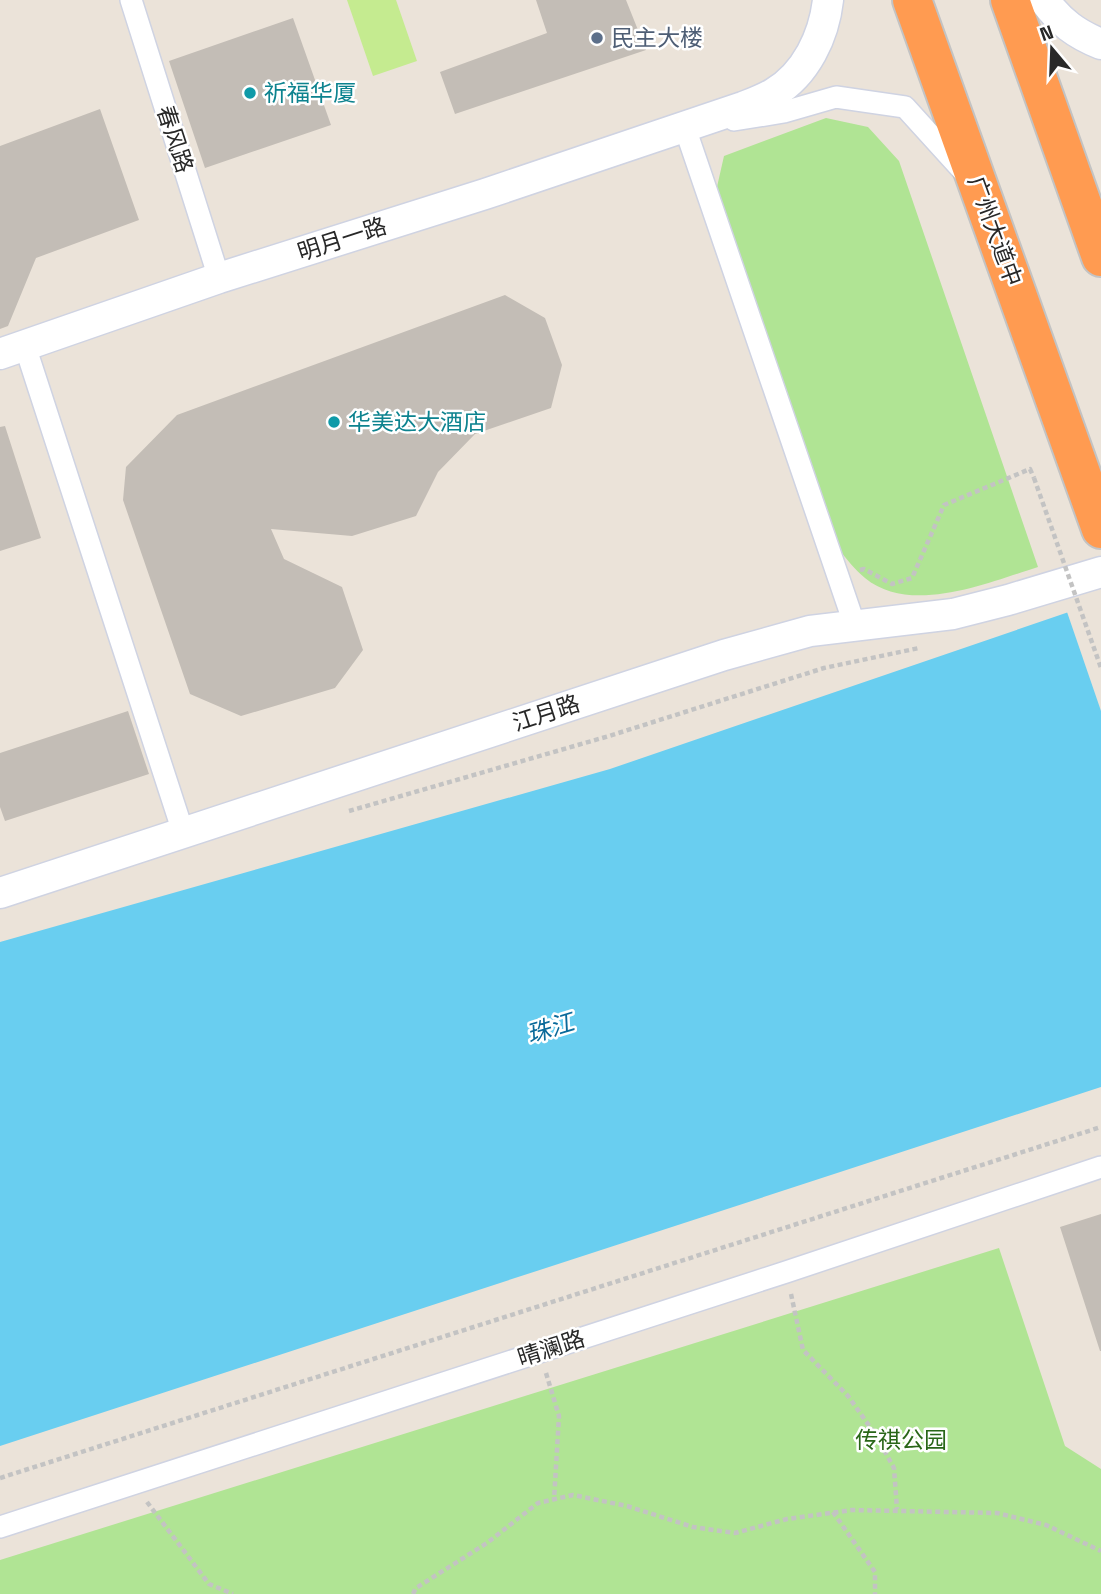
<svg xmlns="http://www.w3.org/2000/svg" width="1101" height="1594" font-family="'Space Grotesk','Noto Sans SC',sans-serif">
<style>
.green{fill:#b0e494}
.pitch{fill:#c5eb90}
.water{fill:#69cef0}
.pier{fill:#ebe3d9}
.building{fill:#c3bdb6}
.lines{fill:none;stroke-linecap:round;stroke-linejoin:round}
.street-casing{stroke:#cfd3e2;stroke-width:24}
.secondary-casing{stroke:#cfd3e2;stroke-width:33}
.highway-casing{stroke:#c3c3c3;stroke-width:42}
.path{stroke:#c3c3c3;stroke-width:4.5;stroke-dasharray:5 3.5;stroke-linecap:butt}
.street{stroke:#fff;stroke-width:21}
.secondary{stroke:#fff;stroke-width:30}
.highway{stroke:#ff9b51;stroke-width:38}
.path-bridge{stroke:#c3c3c3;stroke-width:4.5;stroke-dasharray:5 3.5;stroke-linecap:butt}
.service-dot{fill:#5c6f8a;stroke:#fff;stroke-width:2.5}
.culture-dot{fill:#0f9aa8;stroke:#fff;stroke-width:2.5}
.labels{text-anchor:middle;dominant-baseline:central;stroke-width:5;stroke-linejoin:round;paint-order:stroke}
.service-label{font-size:23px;fill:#4e5e75;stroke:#fff;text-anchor:start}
.culture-label{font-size:23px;fill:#0d838f;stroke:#fff;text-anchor:start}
.street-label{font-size:23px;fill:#282828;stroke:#fff}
.park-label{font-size:23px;fill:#296618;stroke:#fff}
.water-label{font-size:24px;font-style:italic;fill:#0b6a9a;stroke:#fff}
</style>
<rect width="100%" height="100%" fill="#ebe3d9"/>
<!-- green -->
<path class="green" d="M826,118L868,127L899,161L1038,567C989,582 911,616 865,578C855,570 847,559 839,550L714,200L724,156Z
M999,1248L1065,1446L1101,1469V1594H0V1560Z"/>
<!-- pitch -->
<path class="pitch" d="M347,0H396L417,61L373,76Z"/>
<!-- water -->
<path class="water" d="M1101,601V1087L0,1446V942L610,769Z"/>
<!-- pier -->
<path class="pier" d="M1101,597V711L1066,609Z"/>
<!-- building -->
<path class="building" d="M536,0H626L646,50L455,114L440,72L547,33Z
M293,18L331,125L205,168L169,61Z
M100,109L139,220L36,258L8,326L0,329V146Z
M505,295L545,318L562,365L551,408L475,434L438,472L416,516L352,536L271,529L284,559L342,587L363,650L335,688L241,716L190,694L123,500L126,467L177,415Z
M5,426L41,538L0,551V427Z
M128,711L149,774L5,821L0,807V753Z
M1101,1214V1351H1100L1060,1227Z"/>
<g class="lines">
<!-- street casing -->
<g class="street-casing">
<path id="street" d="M131,0L219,278
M734,120L784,112L836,97L905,107L964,172
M698,125L685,128L855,626
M25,346L183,832
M0,1527L786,1272L1101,1167"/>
</g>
<!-- secondary casing -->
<g class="secondary-casing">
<path id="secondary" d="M1044,0C1060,22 1076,34 1101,44
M0,354L219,278L485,194L743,107C753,103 764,99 774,93C806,74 824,36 828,0
M0,893L724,655L810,631L953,614L1008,600L1101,572"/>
</g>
<!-- highway casing -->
<g class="highway-casing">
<path id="highway" d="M912,0L1101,529
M1010,0L1101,257"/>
</g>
<!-- path -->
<path class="path" d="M860,570L864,569L892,584L912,578L944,505L1030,469L1034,478
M349,811L609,736L824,668L919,648
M791,1294L803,1350L848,1396L875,1434L894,1468L897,1509
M546,1373L559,1416L554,1500
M0,1478L1101,1127
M147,1502L209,1584L233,1594
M833,1512L875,1572V1594
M413,1594L416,1588L487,1543L538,1503L573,1495L627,1506L693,1527L735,1533L787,1519L852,1510L997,1513L1046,1525L1101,1551"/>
<!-- street -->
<use href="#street" class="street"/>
<!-- secondary -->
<use href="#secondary" class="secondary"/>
<!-- highway -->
<use href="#highway" class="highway"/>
<!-- path-bridge -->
<path class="path-bridge" d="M1034,478L1101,668"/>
</g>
<!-- markers -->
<circle class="service-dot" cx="597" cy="38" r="7"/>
<g class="culture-dot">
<circle cx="250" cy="93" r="7"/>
<circle cx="334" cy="422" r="7"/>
</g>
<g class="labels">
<!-- service labels -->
<g class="service-label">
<text x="611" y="38">民主大楼</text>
</g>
<!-- culture labels -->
<g class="culture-label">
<text x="264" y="93">祈福华厦</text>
<text x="348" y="422">华美达大酒店</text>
</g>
<!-- street labels -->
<g class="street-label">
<text transform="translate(175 139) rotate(72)">春风路</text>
<text transform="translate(995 231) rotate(70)">广州大道中</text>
<text transform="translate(342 239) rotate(-18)">明月一路</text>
<text transform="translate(546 713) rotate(-18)">江月路</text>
<text transform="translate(551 1348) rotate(-18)">晴澜路</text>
</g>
<!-- park labels -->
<g class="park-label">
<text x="901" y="1440">传祺公园</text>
</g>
<!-- water labels -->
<g class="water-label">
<text transform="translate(550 1028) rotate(-17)">珠江</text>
</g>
</g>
<!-- north arrow -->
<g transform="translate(1052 49) rotate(341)" stroke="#ffffff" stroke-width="5" paint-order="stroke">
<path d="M0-5L12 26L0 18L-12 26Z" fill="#282828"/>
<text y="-10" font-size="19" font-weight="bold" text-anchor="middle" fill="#282828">N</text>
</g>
</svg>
